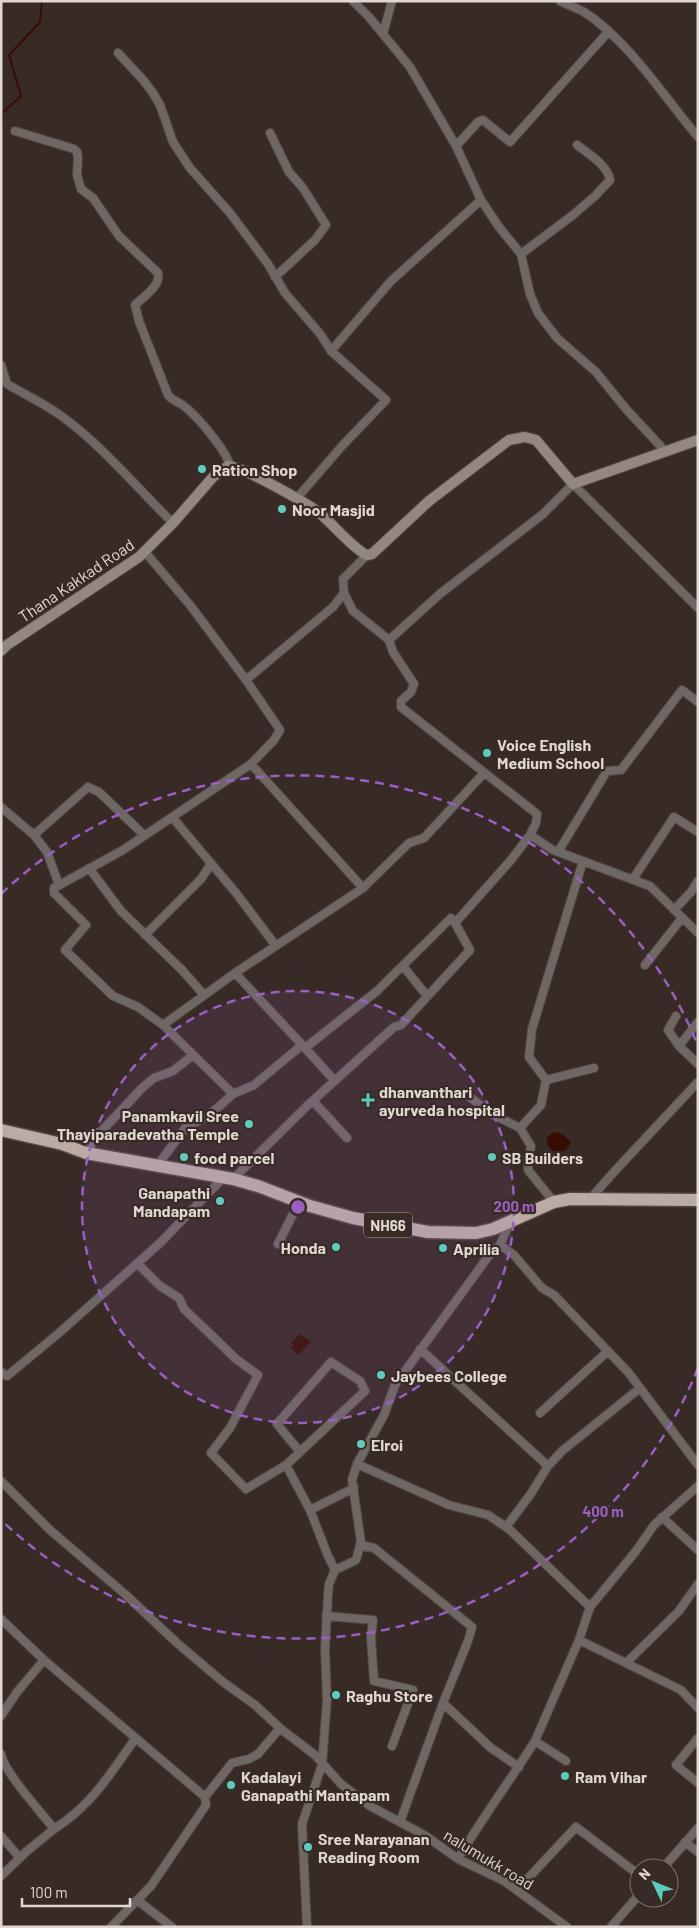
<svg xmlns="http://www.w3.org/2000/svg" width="699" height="1928" font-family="Barlow,sans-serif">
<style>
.water{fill:#360e00}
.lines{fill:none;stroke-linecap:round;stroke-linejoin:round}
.stream{stroke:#360e00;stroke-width:2}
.minor-casing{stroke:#534741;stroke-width:10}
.secondary-casing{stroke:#534741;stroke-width:12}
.trunk-casing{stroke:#534741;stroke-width:15}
.minor{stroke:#6e6764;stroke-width:8}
.secondary{stroke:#928783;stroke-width:10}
.trunk{stroke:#baaba4;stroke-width:12}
.ring{fill:none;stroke:#995fc5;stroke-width:2.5;stroke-dasharray:9 6}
.poi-dot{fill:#59cebe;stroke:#382b25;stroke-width:2}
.labels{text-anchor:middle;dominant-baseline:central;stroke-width:4.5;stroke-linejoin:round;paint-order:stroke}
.shield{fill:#382b25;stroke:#aea39f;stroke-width:1}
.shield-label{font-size:15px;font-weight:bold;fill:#e0d7d3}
.poi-label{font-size:16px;font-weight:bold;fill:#e0d7d3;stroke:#382b25;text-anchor:start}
.street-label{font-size:16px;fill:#e0d7d3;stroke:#382b25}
.centre{fill:#995fc5;stroke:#382b25;stroke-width:2.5}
.ring-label{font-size:15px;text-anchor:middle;font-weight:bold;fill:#995fc5;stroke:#382b25;stroke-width:4.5;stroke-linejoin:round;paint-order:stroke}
</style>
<rect width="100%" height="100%" fill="#382b25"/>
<!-- water -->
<path class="water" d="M554,1132C562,1133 566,1136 571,1143L566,1150L557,1153L549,1148L546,1138Z
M300,1334L311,1342L298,1355L291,1347L294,1345L291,1343Z"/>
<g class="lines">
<!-- stream -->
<path class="stream" d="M1,141L2,113L21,96L9,55L40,22L42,1"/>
<!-- minor casing -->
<g class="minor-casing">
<path id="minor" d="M353,1L369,17L410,67L456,146
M560,1C568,5 577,8 584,12C627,39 665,98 698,137
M383,34L392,1
M118,53L144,81L153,93L160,105L173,142L190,168L230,213L268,264L285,293L321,335L331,351
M15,131L74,149L77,152L78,158L77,175L81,189L93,198L119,236L158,273C161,286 143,297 135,305L139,321L168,395C173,401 179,402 184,406C198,417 226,450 230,466
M270,133L289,172L303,188L326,225L315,240L275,277
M481,200L499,227L521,254L530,294L538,313L557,338L596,372L626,409L666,452
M521,254L573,215L595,196L610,180C608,166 588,153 577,145
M1,365L7,384C24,394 43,403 60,415C102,445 136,487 173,523
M297,498L342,446L386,400L331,351L391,281L481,200L456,146L478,122L483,120L510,142L609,31
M145,552L190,605L246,680
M344,593L353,611L389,640L393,652L414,684L411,692L401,701V707L537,814L536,823L530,835L553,850L650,886L698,933
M389,640L441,593L543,514L573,484L698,608
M251,764L363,888
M1,807L34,835L47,852L59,885
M172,817L236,893L276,946
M34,835L88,787L99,792L144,835
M558,852L607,771L621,770L682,690L698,702
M89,868L121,911L182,970L204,995
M633,879L674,817L698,832
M674,910L691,892L698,881
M145,935L201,879L211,864
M645,965L682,918
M403,966L427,996
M235,973L305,1048
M676,1016L668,1030L679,1046
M698,1022L679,1046L698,1064
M163,1025L235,973L363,888L409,843L424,838L484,773
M546,1080L594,1068
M335,1081L305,1048L377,991L451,918L455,923
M233,1094L254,1085L302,1045
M467,1095L492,1114L520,1128L531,1146L528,1161V1170L554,1202
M313,1101L347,1138
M520,1128L541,1105L546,1080L529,1057L532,1029L583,861
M86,1153L97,1136L143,1087L154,1078L173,1071L193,1055
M157,1166L186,1127L207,1117L233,1094L163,1025L138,1007L113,996L65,950L86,925L54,893V888L123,850L251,764L274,740L280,730L246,680L333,607L344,593L343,579L367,555
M233,1179L308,1105L394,1027L401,1025L470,950L455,923L511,860L530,835
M591,1198L612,1174L698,1082
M278,1244L299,1202
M500,1245L514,1255L542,1288L554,1295L628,1372L698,1465
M137,1263L160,1286L179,1298L184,1309L206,1330L236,1359L258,1375L230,1428L211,1453L246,1489L286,1465
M420,1349L548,1466L562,1451L640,1388
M1,1372L7,1376L59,1333L160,1243L223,1178
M540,1413L608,1351
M300,1452L277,1424L331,1362L360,1381L365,1391L286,1465L310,1510L354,1488
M357,1464L449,1505L488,1515L509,1529L590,1607
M1,1481L50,1530L126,1595L177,1643L223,1682L255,1705L281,1729L315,1755L341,1784L370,1806L426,1836L458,1859L504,1881L567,1927
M310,1510L328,1556L335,1570
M662,1517L698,1550
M506,1527L530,1495L548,1466
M360,1545L374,1548L472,1627L468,1641L443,1703
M326,1616L373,1620L371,1638L374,1681L413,1690L392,1746
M1,1619L44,1660L205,1797L232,1763L249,1759L258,1754L280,1728
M579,1640L590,1607L636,1551L654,1525L698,1486
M626,1663L679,1611L698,1584
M1,1716L17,1692L44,1660
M698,1738L676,1765L698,1783
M535,1741L579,1640L681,1690L698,1708
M1,1754C4,1772 41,1812 54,1829C92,1805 110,1774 135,1739
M400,1822L443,1703L491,1748L519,1767
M1,1836L20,1858
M685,1842L698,1852
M458,1859C482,1818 510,1781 535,1741L566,1761
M663,1868L698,1828
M1,1876L27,1851L54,1829
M517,1890L576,1827L639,1875
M137,1900L172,1927
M111,1927L151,1886L206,1805L205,1797
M307,1927L302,1824L322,1765L327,1700L325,1649L328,1595L329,1584L335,1570L356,1560L361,1542L352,1480L357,1464L384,1415L395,1385L490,1254L500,1245L510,1222
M611,1927L639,1895"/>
</g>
<!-- secondary casing -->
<g class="secondary-casing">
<path id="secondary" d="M1,651L7,645L139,557L173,523L213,477L228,466C243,467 312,505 324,517C335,527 355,550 367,555L372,554L429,501L509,440L525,437L536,440L573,484L698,440"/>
</g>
<!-- trunk casing -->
<g class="trunk-casing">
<path id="trunk" d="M1,1130L62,1144L86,1153L233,1179L258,1186L310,1206L353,1218L428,1232L476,1233L493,1229L554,1202L570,1199L698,1200"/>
</g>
<!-- minor -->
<use href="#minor" class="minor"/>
<!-- secondary -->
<use href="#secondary" class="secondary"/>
<!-- trunk -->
<use href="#trunk" class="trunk"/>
</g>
<!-- distance rings -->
<circle cx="298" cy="1207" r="216" fill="#995fc5" fill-opacity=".12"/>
<g class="ring">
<circle cx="298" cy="1207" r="216"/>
<path d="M698 1368A431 431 0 0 1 1 1520M1 894A431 431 0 0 1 698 1046"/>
</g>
<!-- markers -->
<g class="poi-dot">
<circle cx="202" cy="469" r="5"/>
<circle cx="282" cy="509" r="5"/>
<circle cx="487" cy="753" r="5"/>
<path d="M365.5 1092.5h5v5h5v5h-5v5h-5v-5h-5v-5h5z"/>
<circle cx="249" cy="1124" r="5"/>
<circle cx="184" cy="1157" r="5"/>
<circle cx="492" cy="1157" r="5"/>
<circle cx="220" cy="1201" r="5"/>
<circle cx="336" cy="1247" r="5"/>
<circle cx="443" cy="1248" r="5"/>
<circle cx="381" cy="1375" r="5"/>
<circle cx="361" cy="1444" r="5"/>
<circle cx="336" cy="1695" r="5"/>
<circle cx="565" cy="1776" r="5"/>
<circle cx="231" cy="1785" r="5"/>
<circle cx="308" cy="1847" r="5"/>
</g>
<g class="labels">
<!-- shield labels -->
<rect class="shield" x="364" y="1212.5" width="48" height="25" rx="4"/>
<g class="shield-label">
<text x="388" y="1225">NH66</text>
</g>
<!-- poi labels -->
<g class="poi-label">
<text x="212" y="469">Ration Shop</text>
<text x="292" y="509">Noor Masjid</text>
<text x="497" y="744">Voice English<tspan x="497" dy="18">Medium School</tspan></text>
<text x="379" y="1091">dhanvanthari<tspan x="379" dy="18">ayurveda hospital</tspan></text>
<text x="239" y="1115" text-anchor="end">Panamkavil Sree<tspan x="239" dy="18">Thayiparadevatha Temple</tspan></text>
<text x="194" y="1157">food parcel</text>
<text x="502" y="1157">SB Builders</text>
<text x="210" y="1192" text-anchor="end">Ganapathi<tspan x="210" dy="18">Mandapam</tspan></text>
<text x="326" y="1247" text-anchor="end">Honda</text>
<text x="453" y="1248">Aprilia</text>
<text x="391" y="1375">Jaybees College</text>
<text x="371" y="1444">Elroi</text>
<text x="346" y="1695">Raghu Store</text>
<text x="241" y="1776">Kadalayi<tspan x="241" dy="18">Ganapathi Mantapam</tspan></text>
<text x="575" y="1776">Ram Vihar</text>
<text x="318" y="1838">Sree Narayanan<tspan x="318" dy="18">Reading Room</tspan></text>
</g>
<!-- street labels -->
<g class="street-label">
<text transform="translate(76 580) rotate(-34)">Thana Kakkad Road</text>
<text transform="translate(489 1859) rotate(31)">nalumukk road</text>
</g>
</g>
<circle cx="298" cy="1207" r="8" class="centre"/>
<g class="ring-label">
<text x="514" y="1212">200 m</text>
<text x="603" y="1517">400 m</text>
</g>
<!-- border -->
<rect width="699" height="1928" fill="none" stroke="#e0d7d3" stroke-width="5"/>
<!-- north arrow -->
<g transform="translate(654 1883) rotate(313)"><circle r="24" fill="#382b25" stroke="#7b706b"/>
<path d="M0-4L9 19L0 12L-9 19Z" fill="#59cebe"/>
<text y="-8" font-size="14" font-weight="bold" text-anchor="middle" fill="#e0d7d3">N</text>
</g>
<!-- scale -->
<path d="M22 1898v8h108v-8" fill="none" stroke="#e0d7d3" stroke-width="2.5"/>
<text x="30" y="1898" font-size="15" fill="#e0d7d3" stroke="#382b25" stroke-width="4" paint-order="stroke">100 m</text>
</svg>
